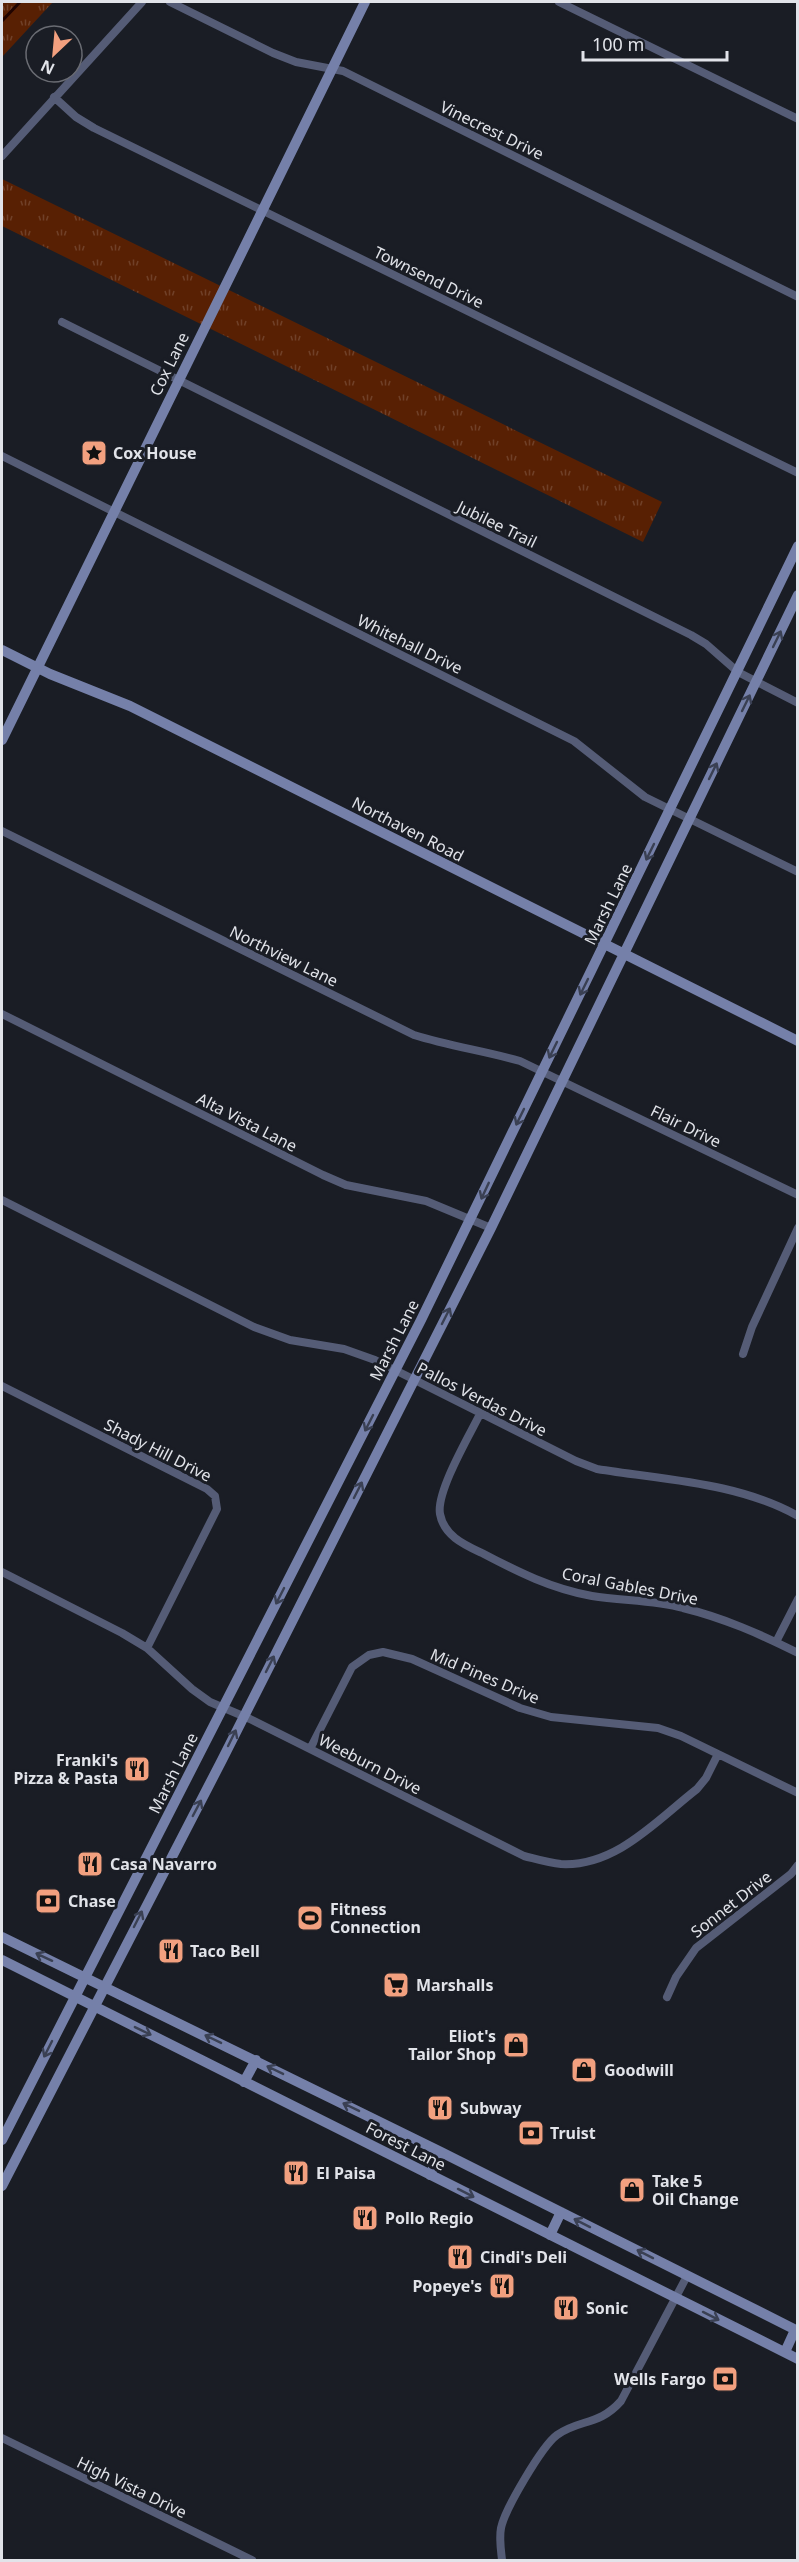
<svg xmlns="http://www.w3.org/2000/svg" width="799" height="2562" font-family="'Noto Sans',sans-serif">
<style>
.grass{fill:url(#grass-tufts)}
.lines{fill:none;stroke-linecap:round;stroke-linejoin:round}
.stream{stroke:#200400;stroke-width:3}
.street{stroke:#555c76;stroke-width:8}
.secondary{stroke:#7580a9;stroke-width:10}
.oneway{stroke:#3a4053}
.labels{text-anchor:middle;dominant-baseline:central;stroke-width:6;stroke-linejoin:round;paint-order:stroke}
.street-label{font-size:16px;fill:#e1e3e9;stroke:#1a1d25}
.poi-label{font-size:16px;font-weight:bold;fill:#e1e3e9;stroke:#1a1d25;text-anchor:start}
</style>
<defs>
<pattern id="grass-tufts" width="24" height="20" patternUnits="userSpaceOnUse" patternTransform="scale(1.5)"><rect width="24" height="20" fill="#582003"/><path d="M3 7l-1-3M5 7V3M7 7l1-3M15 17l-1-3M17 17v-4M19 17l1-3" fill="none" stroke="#704028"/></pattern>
</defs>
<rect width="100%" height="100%" fill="#1a1d25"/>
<!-- grass -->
<path class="grass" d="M2,2H53L2,57Z
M2,179L662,502L643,542L2,226Z"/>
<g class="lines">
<!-- stream -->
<path class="stream" d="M2,21L20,2"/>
<!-- street -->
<path class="street" d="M170,2L273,53L296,62L343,71L798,297
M559,2L798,119
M54,97L76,117L94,128L798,473
M2,156L142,2
M62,322L691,635L706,644L738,672L798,703
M2,456L574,741L645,797L798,872
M2,831L414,1035C449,1046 485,1051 520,1061L798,1195
M2,1014L323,1175L346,1185L426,1201L491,1228
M2,1200L254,1327L290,1340L344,1349L375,1360L576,1461L597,1469C664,1480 737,1482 798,1516
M743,1354L752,1327L798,1228
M2,1386L207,1489L215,1496L217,1509L147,1648
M480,1414C469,1436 436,1492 440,1514C444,1536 465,1545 482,1553C518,1572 552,1589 592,1596C622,1601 654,1600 683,1608C724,1618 760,1634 798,1653
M2,1572L122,1633L147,1648L192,1689L210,1702L250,1719L524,1856C536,1859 548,1863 561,1864C616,1867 657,1820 697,1789L706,1778L718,1754
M776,1642L798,1599
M310,1749L352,1667L369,1655L383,1652L412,1659L520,1708L551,1717L658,1728L681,1736L798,1793
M667,1997L676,1977L696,1948L791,1874L798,1865
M2,2438L252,2560
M502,2560C501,2550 499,2539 501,2528C505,2509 542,2446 557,2435C579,2419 599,2426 621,2401L687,2276"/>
<!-- secondary -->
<path class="secondary" d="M2,650L50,674L130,706L798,1041
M2,740L365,2
M2,1937L441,2152L798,2331
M2,1960L798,2359
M244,2082L256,2060
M2,2140L421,1320L798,546
M430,2175L441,2152
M2,2186L222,1760L491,1228L798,595
M550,2235L561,2212
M785,2352L795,2330"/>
</g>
<!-- one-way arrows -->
<defs><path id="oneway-shaft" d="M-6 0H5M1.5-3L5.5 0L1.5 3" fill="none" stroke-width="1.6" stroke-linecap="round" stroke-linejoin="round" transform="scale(1.5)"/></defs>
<g class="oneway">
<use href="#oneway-shaft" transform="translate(777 639) rotate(-64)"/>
<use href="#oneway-shaft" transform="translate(746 703) rotate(-64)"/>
<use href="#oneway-shaft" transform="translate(713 771) rotate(-64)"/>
<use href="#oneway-shaft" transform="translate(650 852) rotate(116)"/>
<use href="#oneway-shaft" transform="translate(584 987) rotate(116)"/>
<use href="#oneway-shaft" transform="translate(553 1050) rotate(116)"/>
<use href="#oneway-shaft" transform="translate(520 1117) rotate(116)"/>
<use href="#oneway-shaft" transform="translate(485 1191) rotate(115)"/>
<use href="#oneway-shaft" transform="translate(446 1316) rotate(-63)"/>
<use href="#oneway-shaft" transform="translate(369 1423) rotate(117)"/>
<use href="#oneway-shaft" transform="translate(358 1490) rotate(-63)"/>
<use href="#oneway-shaft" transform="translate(280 1596) rotate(117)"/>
<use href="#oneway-shaft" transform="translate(270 1664) rotate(-63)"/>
<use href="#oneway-shaft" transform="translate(232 1738) rotate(-64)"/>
<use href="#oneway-shaft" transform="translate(197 1808) rotate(-62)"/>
<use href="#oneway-shaft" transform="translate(138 1919) rotate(-63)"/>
<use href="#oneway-shaft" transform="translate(44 1957) rotate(-155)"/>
<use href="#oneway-shaft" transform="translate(143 2031) rotate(26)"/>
<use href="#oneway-shaft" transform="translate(213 2039) rotate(-154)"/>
<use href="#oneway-shaft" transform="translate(48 2049) rotate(117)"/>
<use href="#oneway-shaft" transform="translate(275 2070) rotate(-154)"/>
<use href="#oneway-shaft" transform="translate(351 2107) rotate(-154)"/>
<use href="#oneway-shaft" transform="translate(466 2193) rotate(27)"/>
<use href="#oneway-shaft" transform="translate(582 2223) rotate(-153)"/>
<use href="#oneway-shaft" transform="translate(645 2254) rotate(-153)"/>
<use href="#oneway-shaft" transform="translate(711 2316) rotate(27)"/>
</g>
<!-- icons -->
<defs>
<g id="sight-square" transform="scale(1.35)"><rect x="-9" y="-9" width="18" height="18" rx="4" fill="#f2a07f" stroke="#1a1d25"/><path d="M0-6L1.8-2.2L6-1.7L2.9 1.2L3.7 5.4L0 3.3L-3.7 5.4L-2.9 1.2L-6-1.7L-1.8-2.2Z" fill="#111"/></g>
<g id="restaurant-square" transform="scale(1.35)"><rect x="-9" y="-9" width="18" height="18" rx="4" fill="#f2a07f" stroke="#1a1d25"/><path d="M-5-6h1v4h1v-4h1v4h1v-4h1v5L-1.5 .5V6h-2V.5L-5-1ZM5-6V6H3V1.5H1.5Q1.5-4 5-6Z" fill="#111"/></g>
<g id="bank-square" transform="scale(1.35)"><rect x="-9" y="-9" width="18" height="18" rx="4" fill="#f2a07f" stroke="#1a1d25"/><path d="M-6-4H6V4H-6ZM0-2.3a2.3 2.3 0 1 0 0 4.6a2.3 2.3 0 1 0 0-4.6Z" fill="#111"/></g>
<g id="stadium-square" transform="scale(1.35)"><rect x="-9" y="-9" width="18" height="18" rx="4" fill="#f2a07f" stroke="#1a1d25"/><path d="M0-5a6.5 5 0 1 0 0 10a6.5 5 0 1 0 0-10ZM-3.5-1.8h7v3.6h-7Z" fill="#111"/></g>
<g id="supermarket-square" transform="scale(1.35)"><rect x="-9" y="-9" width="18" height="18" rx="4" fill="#f2a07f" stroke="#1a1d25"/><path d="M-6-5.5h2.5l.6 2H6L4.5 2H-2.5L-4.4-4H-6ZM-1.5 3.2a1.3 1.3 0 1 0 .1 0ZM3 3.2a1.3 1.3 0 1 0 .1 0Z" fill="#111"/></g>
<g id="shop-square" transform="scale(1.35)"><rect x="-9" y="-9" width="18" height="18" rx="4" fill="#f2a07f" stroke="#1a1d25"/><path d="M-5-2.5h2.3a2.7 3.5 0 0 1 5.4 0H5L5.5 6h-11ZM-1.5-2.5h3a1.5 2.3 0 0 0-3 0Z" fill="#111"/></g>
</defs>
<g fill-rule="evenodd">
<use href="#sight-square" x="94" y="453"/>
<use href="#restaurant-square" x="137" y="1769"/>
<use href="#restaurant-square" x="90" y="1864"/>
<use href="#bank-square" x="48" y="1901"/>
<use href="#stadium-square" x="310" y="1918"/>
<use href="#restaurant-square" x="171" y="1951"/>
<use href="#supermarket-square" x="396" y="1985"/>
<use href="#shop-square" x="516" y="2045"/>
<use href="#shop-square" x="584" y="2070"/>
<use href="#restaurant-square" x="440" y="2108"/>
<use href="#bank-square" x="531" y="2133"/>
<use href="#restaurant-square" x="296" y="2173"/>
<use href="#shop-square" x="632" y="2190"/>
<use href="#restaurant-square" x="365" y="2218"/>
<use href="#restaurant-square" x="460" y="2257"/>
<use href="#restaurant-square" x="502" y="2286"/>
<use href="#restaurant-square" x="566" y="2308"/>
<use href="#bank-square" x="725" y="2379"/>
</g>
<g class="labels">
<!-- street labels -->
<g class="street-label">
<text transform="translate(492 130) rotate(26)">Vinecrest Drive</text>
<text transform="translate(429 277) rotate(26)">Townsend Drive</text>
<text transform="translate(169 364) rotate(-64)">Cox Lane</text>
<text transform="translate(497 524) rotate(26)">Jubilee Trail</text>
<text transform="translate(410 644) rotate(26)">Whitehall Drive</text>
<text transform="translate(408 829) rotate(27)">Northaven Road</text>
<text transform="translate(608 904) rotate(-64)">Marsh Lane</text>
<text transform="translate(284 956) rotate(26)">Northview Lane</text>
<text transform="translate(247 1122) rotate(27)">Alta Vista Lane</text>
<text transform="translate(686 1126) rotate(26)">Flair Drive</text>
<text transform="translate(394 1340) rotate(-63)">Marsh Lane</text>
<text transform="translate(482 1399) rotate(27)">Pallos Verdas Drive</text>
<text transform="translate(158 1450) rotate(27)">Shady Hill Drive</text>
<text transform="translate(630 1586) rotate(11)">Coral Gables Drive</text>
<text transform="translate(485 1676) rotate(23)">Mid Pines Drive</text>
<text transform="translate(370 1764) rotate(27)">Weeburn Drive</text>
<text transform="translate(173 1773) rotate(-63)">Marsh Lane</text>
<text transform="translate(731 1904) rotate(-38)">Sonnet Drive</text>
<text transform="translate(406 2146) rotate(27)">Forest Lane</text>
<text transform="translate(132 2487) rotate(26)">High Vista Drive</text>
</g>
<!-- poi labels -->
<g class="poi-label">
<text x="113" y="453">Cox House</text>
<text x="118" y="1760" text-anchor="end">Franki's<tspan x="118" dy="18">Pizza &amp; Pasta</tspan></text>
<text x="110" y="1864">Casa Navarro</text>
<text x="68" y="1901">Chase</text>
<text x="330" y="1909">Fitness<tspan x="330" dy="18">Connection</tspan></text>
<text x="190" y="1951">Taco Bell</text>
<text x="416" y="1985">Marshalls</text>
<text x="496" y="2036" text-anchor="end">Eliot's<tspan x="496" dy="18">Tailor Shop</tspan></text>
<text x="604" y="2070">Goodwill</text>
<text x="460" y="2108">Subway</text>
<text x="550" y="2133">Truist</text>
<text x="316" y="2173">El Paisa</text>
<text x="652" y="2181">Take 5<tspan x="652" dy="18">Oil Change</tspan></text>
<text x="385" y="2218">Pollo Regio</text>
<text x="480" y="2257">Cindi's Deli</text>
<text x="482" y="2286" text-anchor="end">Popeye's</text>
<text x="586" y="2308">Sonic</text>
<text x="706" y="2379" text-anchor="end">Wells Fargo</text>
</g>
</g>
<!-- border -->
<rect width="799" height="2562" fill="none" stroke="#e1e3e9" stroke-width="6"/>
<!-- north arrow -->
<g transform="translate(54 54) rotate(206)"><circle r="28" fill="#1a1d25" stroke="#6a6c73" stroke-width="1.5"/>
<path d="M0-4.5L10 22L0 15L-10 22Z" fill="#f2a07f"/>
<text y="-9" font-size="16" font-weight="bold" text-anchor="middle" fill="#e1e3e9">N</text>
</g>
<!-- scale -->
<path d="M583 51v9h144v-9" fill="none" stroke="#e1e3e9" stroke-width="3"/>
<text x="592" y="51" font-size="18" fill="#e1e3e9" stroke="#1a1d25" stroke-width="4.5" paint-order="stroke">100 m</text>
</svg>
